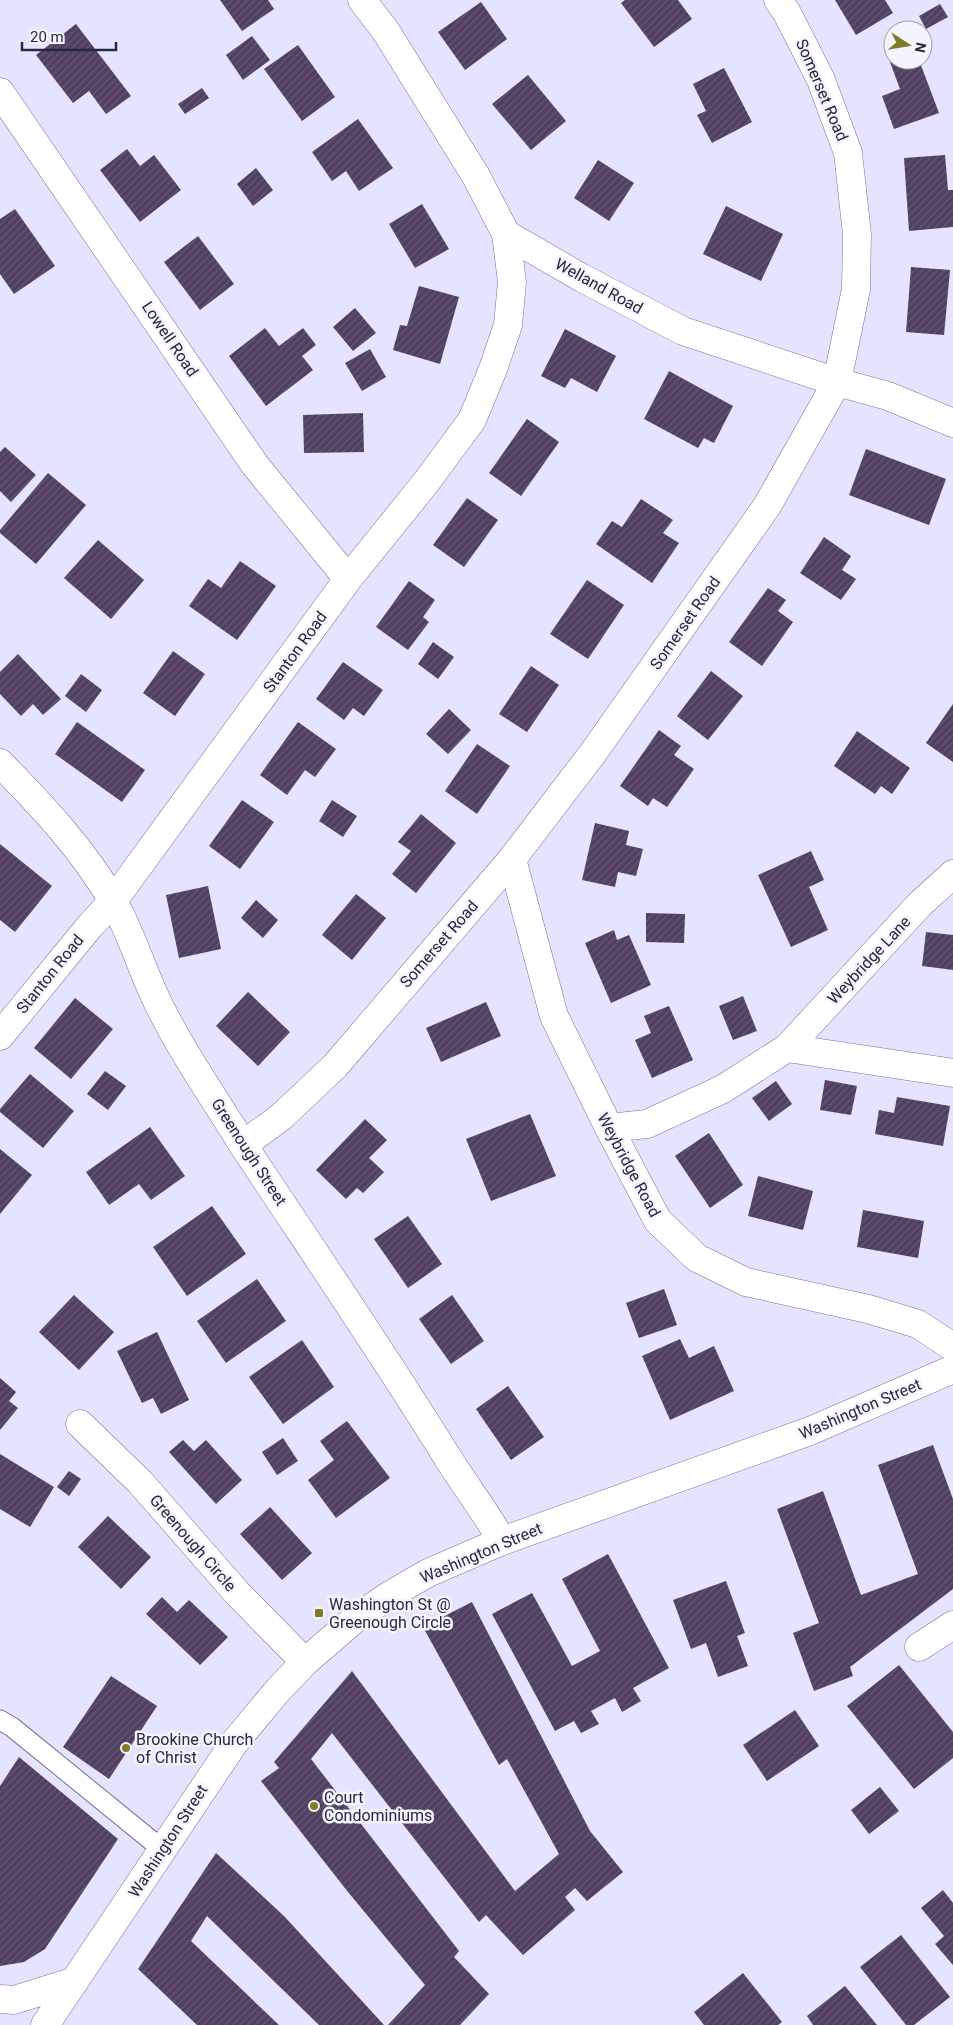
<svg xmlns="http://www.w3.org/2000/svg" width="953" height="2025" font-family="Roboto,sans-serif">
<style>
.building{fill:url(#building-hatch)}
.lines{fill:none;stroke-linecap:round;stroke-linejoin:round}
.service-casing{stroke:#75749b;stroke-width:21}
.minor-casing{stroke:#75749b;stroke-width:29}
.tertiary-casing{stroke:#75749b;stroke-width:29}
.secondary-casing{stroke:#75749b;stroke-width:29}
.service{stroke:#fff;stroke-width:19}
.minor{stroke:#fff;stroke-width:28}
.tertiary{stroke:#fff;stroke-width:28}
.secondary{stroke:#fff;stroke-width:28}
.poi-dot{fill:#817c23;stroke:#f3f4fd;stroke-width:2}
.labels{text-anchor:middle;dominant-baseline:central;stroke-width:5;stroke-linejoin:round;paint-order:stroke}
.street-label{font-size:16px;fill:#282838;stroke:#f3f4fd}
.poi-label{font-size:16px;fill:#282838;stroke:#f3f4fd;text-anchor:start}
</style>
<defs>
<pattern id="building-hatch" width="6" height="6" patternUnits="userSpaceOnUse" patternTransform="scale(1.25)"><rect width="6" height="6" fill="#503f61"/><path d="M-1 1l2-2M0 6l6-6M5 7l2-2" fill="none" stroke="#665875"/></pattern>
</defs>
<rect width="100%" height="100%" fill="#e5e4ff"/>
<!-- building -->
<path class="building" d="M220,0H268L274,9L242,31Z
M625,0H678L692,19L654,47L621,3Z
M835,0H885L893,13L856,35Z
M481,2L507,39L465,70L438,32Z
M940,4L948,17L926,29L919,16Z
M76,24L131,96L106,114L89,91L73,103L36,55Z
M252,36L270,60L243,80L226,55Z
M298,45L335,97L302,121L264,69Z
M895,60H919L939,113L894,129L882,96L900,89L890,62Z
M724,68L752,122L712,143L697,115L706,111L693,84Z
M528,75L566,121L531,150L492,104Z
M202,88L209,98L185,114L178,104Z
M358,119L393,168L359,191L346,171L332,181L312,152Z
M127,149L140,166L154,155L181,190L140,222L100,170Z
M945,155L948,190H953V227L909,231L904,158Z
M598,160L634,183L609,221L574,198Z
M256,168L273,190L253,206L237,184Z
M422,204L449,249L415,268L389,224Z
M726,206L783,234L761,281L703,254Z
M15,209L55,266L14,294L0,274V219Z
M198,236L234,284L200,310L164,262Z
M911,267L950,270L944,335L906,332Z
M419,286L459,297L440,364L393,350L400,325L407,326Z
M355,308L376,333L353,351L333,327Z
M265,328L279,346L303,328L316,345L302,356L313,370L266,406L229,356Z
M565,329L616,356L597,392L571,378L565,388L541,376Z
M370,349L386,377L362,391L345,363Z
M669,371L733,406L714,443L704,438L698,448L644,419Z
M363,413L364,452L304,453L303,415Z
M527,419L559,442L521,496L489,473Z
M5,447L36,475L11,502L0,491V452Z
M866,449L946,479L929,525L849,495Z
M48,473L86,505L36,564L0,533V530Z
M467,498L498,520L464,567L433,545Z
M641,499L673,520L663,533L679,543L652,583L596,544L612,521L622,527Z
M824,537L851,556L842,570L856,579L841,600L800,573Z
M98,540L144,580L111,619L64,578Z
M240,561L276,586L237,640L189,606L208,579L221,588Z
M587,580L624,605L588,659L550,634Z
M409,581L435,600L423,617L429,622L408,650L376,627Z
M768,588L786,600L778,611L793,622L762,666L729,642Z
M433,642L454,657L438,679L418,664Z
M173,651L205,674L175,716L143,693Z
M18,654L61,699L43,715L33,704L21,716L0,694V672Z
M343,662L383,690L364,716L353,708L344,720L316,699Z
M531,666L559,685L527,732L499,714Z
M711,671L743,696L708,740L677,716Z
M81,674L102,690L86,712L65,696Z
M953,704V762L926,743Z
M449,709L471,730L448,754L426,734Z
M77,722L145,770L122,802L55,754Z
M298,722L336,749L315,777L305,770L287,795L260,775Z
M659,730L681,746L674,755L694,769L667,807L653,798L648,806L620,786Z
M857,731L910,768L892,794L881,786L875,794L834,766Z
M477,744L510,766L477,814L445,791Z
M242,800L274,822L240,869L209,846Z
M332,800L357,816L343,837L319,821Z
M421,814L456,843L416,893L392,874L411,851L398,842Z
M595,823L629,831L626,845L643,849L636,876L618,872L615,887L582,880Z
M0,844L52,886L15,932L0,920Z
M811,851L824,880L809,887L828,930L791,947L758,875Z
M208,886L221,949L179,958L166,895Z
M356,894L386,918L352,960L322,935Z
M256,900L278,920L263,938L241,918Z
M646,913L685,914L684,943L646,942Z
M614,930L617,940L629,935L651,985L611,1003L585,943Z
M926,932L953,935V970L922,966Z
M248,992L290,1032L258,1066L216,1026Z
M743,996L757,1031L733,1040L719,1006Z
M75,998L113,1029L71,1079L34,1048Z
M486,1002L501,1036L441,1062L426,1028Z
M669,1006L693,1060L652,1078L635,1040L651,1033L644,1016Z
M105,1071L126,1086L108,1110L87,1094Z
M30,1074L74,1111L43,1148L0,1112V1109Z
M825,1080L857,1086L851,1115L820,1110Z
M776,1081L792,1104L769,1121L752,1098Z
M897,1097L950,1106L943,1146L875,1134L879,1110L894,1113Z
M530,1114L556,1176L491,1201L466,1139Z
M365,1119L387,1140L369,1158L384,1172L363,1193L357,1188L346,1199L316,1170Z
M150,1127L185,1176L151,1200L139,1184L109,1205L86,1172Z
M709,1133L743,1185L710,1208L675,1156Z
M0,1149L32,1175L0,1214Z
M758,1176L813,1191L803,1230L748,1216Z
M212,1206L246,1254L187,1296L153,1247Z
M863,1210L924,1221L918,1258L857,1247Z
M408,1216L442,1264L408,1288L374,1239Z
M257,1279L286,1321L226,1363L197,1321Z
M664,1289L677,1325L639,1338L626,1303Z
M74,1295L114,1332L79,1370L39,1332Z
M452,1295L484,1341L451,1364L419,1319Z
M157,1332L189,1400L161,1414L153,1398L142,1403L117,1351Z
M680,1339L689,1358L714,1346L734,1391L670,1420L642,1356Z
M302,1340L334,1387L283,1424L249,1377Z
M0,1378L16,1392L9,1401L18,1408L0,1430Z
M508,1386L544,1437L511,1460L476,1409Z
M347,1421L390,1478L336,1518L308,1480L334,1460L320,1441Z
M283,1438L298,1461L277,1475L262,1452Z
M183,1440L194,1451L206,1440L242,1480L216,1504L169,1452Z
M933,1445L953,1499V1589L850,1667L853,1676L814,1691L793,1633L819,1623L777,1509L823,1491L861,1595L918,1574L878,1465Z
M0,1454L54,1487L30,1527L0,1509Z
M69,1471L81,1479L69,1496L57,1487Z
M270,1507L312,1553L282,1580L240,1534Z
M108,1516L151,1557L121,1589L78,1547Z
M608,1554L669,1668L633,1688L641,1701L622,1712L615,1698L591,1711L599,1724L581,1733L574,1721L555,1731L492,1614L532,1593L572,1666L600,1651L562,1579Z
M726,1581L745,1633L737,1636L748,1666L718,1677L706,1643L691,1649L673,1600Z
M162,1597L177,1612L189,1600L228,1637L200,1665L146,1614Z
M472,1602L590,1831L623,1872L587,1901L575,1888L565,1897L575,1910L523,1955L486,1915L479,1922L332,1733L311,1759L459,1951L454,1957L489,1994L460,2025H388L425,1985L348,1892L261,1781L279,1768L274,1762L352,1671L515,1891L559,1854L507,1759L499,1765L423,1627Z
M899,1665L953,1732V1758L914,1789L847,1706Z
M111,1676L157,1706L109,1779L63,1747Z
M795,1710L819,1746L767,1781L743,1745Z
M19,1757L118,1839L45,1949L24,1962L0,1966V1786Z
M880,1787L899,1811L869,1834L851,1810Z
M216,1853L284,1916L384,2025H319L207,1916L191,1941L279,2025H197L138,1969Z
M943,1890L953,1903V1965L935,1944L944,1936L921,1908Z
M901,1935L950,1997L914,2025H906L860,1967Z
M743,1973L782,2022L778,2025H704L694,2012Z
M845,1986L877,2025H813L807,2016Z"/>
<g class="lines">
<!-- service casing -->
<g class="service-casing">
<path id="service" d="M0,1720L12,1727L163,1850"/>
</g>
<!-- minor casing -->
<g class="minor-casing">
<path id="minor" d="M362,0L385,30L476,176L506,234L582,278L683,331L837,382L888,396L953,423
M0,92L255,465L348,579
M0,763C42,806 82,848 113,901C132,934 142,971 159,1005C183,1054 215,1099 243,1145
M512,859L554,1016L609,1128L658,1221L697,1258L746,1282L868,1309L918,1324L953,1347
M0,1036L89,927L113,901L348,579L427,481L472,420L493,369L508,325L512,282L506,234
M787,1048L920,904L953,874
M609,1128L647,1124L723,1089L787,1048L953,1073
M80,1424L140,1482L238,1594L305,1662
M919,1647L953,1625"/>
</g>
<!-- tertiary casing -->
<g class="tertiary-casing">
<path id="tertiary" d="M502,1541C485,1511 464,1484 446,1455C381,1350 311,1248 243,1145L281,1117L335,1066L512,859L593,753L767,506L837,382L856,289L857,234L848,153L821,80L787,13L778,0"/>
</g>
<!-- secondary casing -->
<g class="secondary-casing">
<path id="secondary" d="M0,1999L14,2000L75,1981
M45,2025L234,1743L279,1689L305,1662L356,1618L390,1595L428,1573L502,1541L810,1431L953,1369"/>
</g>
<!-- service -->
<use href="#service" class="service"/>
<!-- minor -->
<use href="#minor" class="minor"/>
<!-- tertiary -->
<use href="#tertiary" class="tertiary"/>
<!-- secondary -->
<use href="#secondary" class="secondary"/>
</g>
<!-- markers -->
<g class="poi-dot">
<rect x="314" y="1608" width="10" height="10" rx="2.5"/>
<circle cx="126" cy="1748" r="5"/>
<circle cx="314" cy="1806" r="5"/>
</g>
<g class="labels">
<!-- street labels -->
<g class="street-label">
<text transform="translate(822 90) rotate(67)">Somerset Road</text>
<text transform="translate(599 286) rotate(29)">Welland Road</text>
<text transform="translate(170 339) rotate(56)">Lowell Road</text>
<text transform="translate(685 623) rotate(-55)">Somerset Road</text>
<text transform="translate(295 652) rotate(-54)">Stanton Road</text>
<text transform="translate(439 944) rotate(-49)">Somerset Road</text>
<text transform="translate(869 960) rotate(-47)">Weybridge Lane</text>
<text transform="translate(50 974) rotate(-51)">Stanton Road</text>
<text transform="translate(249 1152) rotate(57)">Greenough Street</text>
<text transform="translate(629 1165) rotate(62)">Weybridge Road</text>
<text transform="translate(860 1409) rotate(-23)">Washington Street</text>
<text transform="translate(193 1543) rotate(49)">Greenough Circle</text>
<text transform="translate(481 1553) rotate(-23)">Washington Street</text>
<text transform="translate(168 1841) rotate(-57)">Washington Street</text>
</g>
<!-- poi labels -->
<g class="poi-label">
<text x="329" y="1604">Washington St @<tspan x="329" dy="18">Greenough Circle</tspan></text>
<text x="136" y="1739">Brookine Church<tspan x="136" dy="18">of Christ</tspan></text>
<text x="324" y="1797">Court<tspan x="324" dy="18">Condominiums</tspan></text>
</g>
</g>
<!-- north arrow -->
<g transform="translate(908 45) rotate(102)"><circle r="24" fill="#f3f4fd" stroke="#a2a2ae"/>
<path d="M0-4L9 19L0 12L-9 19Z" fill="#817c23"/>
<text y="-8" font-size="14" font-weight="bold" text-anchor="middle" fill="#282838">N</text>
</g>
<!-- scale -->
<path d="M22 42v8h94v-8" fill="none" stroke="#282838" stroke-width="2.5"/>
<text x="30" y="42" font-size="15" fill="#282838" stroke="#f3f4fd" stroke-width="4" paint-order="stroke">20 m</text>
</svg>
